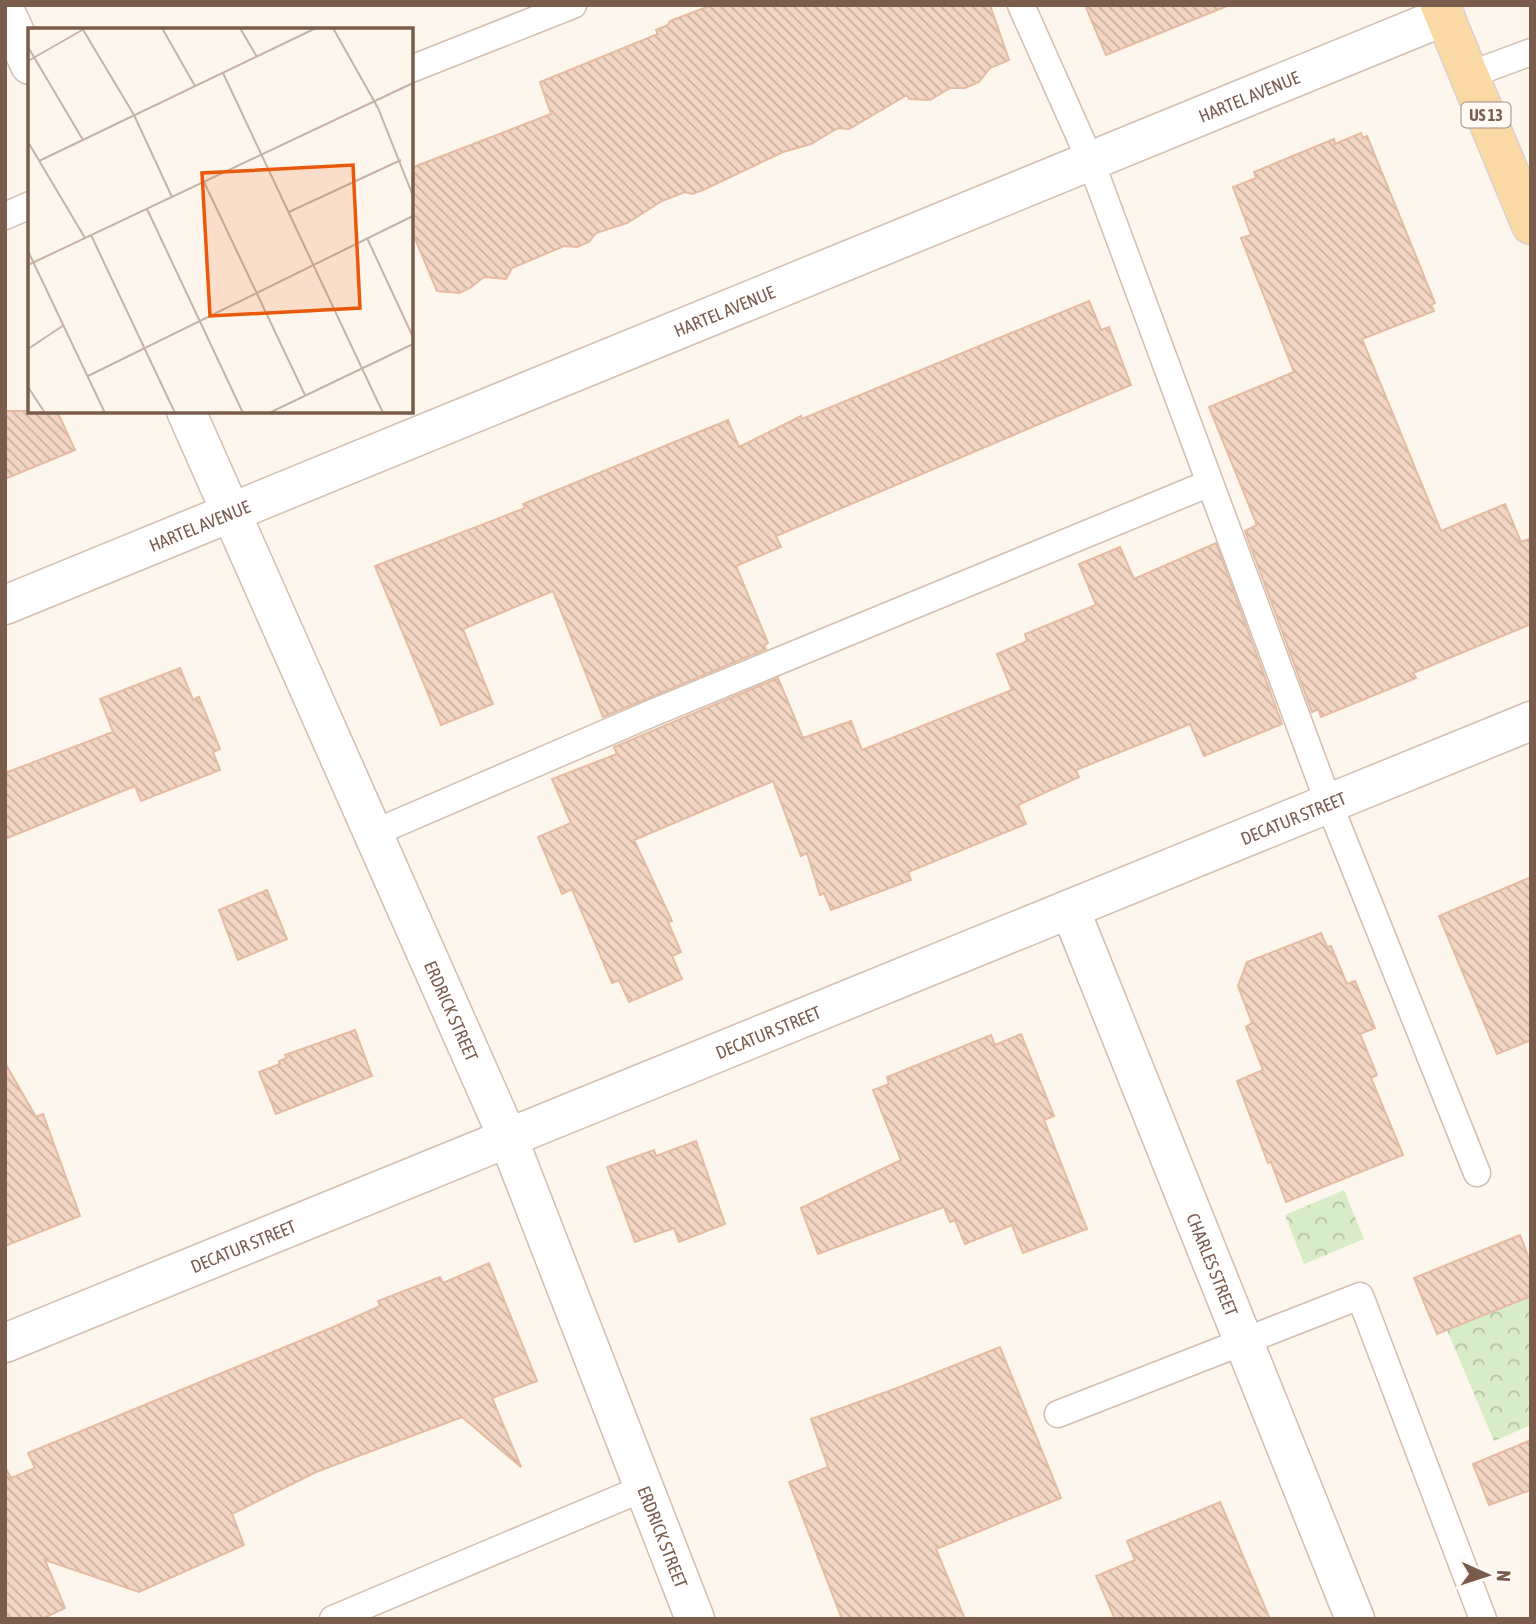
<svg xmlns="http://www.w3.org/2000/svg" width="1536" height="1624" font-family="'Asap Condensed',sans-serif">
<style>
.park{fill:url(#park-crowns)}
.building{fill:url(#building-back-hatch);stroke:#e6bba3;stroke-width:2}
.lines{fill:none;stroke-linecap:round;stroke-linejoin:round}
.service-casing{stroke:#d1beb0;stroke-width:29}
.minor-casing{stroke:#d1beb0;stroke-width:41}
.primary-casing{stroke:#dad1cd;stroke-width:41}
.service{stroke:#fff;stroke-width:26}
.minor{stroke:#fff;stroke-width:38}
.primary{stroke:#fbd9a5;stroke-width:38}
.labels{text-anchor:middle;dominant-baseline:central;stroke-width:5;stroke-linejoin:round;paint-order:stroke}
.shield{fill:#fffaf3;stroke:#a28b7f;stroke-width:2}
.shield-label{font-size:16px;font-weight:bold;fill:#7a5c4d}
.street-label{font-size:18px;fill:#7a5c4d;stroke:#fffaf3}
.inset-road{fill:none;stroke:#c5b3a7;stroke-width:2}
.view{fill:#e8590c;fill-opacity:0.15;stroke:#e8590c;stroke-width:3.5}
.inset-edge{fill:none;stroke:#7a5c4d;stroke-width:3.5}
</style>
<defs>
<pattern id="park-crowns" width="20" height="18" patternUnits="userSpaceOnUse" patternTransform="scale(1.75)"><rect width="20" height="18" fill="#d8ecc9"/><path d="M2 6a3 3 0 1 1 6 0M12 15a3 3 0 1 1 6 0" fill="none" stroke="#b4c2a5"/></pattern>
<pattern id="building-back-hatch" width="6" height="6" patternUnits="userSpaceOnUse" patternTransform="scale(1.75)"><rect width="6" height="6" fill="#f3d5c3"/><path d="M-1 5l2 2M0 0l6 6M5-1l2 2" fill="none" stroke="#cab0a1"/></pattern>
</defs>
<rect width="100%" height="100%" fill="#fdf6ec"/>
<!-- park -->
<path class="park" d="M1344,1190L1364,1239L1304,1264L1285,1215Z
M1531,1295V1425L1494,1441L1447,1330Z"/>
<!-- building -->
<path class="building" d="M712,5H990L1009,60L990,68L979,82L965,88H950L930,100L909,99L907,95L849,129L838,128L811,144L783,152L703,190L692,194L685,192L662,201L627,223L596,233L589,242L577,247L564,246L512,268L506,279L484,277L470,288L459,293L437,291L411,229V168L551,114L540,82L658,34L656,30L668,25L670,21Z
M1085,5H1224L1225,7L1106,55Z
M1361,133L1363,138L1367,136L1435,303L1431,305L1434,311L1362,339L1441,531L1505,504L1521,542L1531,538V624L1413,673L1416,678L1321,717L1318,709L1312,712L1245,531L1257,525L1209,407L1294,372L1241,238L1251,235L1233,187L1256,178L1254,172L1334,139L1335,144Z
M1089,301L1101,330L1109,327L1131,385L776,536L781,547L736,566L768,643L764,645L766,649L603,717L553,591L463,629L493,704L441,725L375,566L525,508L523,504L728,420L739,447L801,416L802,419Z
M5,411H57L75,450L5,479Z
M1216,543L1282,724L1204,756L1190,724L1076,770L1079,777L1018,805L1026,824L908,872L911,880L831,910L824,893L820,895L807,853L801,856L773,781L634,840L672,921L668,922L681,952L672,956L682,979L629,1002L619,980L612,983L572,889L562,894L538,837L571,823L552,779L617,754L614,747L778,678L803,738L851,721L862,750L1012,690L997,654L1027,641L1025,634L1096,605L1079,564L1120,547L1134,579Z
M180,668L193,700L199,697L220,749L213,752L220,770L141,801L135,786L5,839V773L113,732L100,699Z
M1531,877V1040L1497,1054L1439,916Z
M267,890L287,939L238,960L219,910Z
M1321,933L1327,947L1331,946L1347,984L1355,981L1375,1028L1360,1034L1377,1075L1371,1078L1403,1155L1286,1202L1271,1162L1268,1163L1237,1081L1263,1070L1246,1027L1252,1023L1238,986L1247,962Z
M355,1030L372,1076L276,1114L259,1072L280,1064L279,1061L287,1058L285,1055Z
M1021,1034L1054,1116L1044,1120L1087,1229L1023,1253L1012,1225L965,1244L955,1220L950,1222L944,1207L818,1254L801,1208L901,1160L873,1090L889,1084L887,1077L991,1035L995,1045Z
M5,1063L36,1117L43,1114L80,1216L5,1246Z
M696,1141L725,1224L679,1242L674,1228L635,1242L607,1167L654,1150L656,1156Z
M1520,1235L1531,1264V1296L1437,1334L1414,1278Z
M489,1263L537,1381L492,1398L521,1467L462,1417L316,1472L232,1514L244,1545L139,1592L45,1560L65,1608L42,1619H5V1467L11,1478L35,1468L28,1453L331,1328L380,1306L378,1301L440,1277L443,1283Z
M1000,1347L1061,1498L936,1549L965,1619H842L789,1482L828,1467L811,1419L900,1387Z
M1531,1440V1490L1489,1505L1473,1464Z
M1220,1502L1270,1619H1115L1096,1576L1135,1560L1127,1541Z"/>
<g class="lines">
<!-- service casing -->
<g class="service-casing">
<path id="service" d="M1021,5L1091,162L1329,804L1477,1173
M411,69L573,5
M1469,75L1531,52
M5,216L30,205
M374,833L650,714L1210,483
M1058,1414L1360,1296L1483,1619
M333,1619L644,1488"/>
</g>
<!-- minor casing -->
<g class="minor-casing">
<g id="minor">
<path d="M5,11L30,65"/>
<path id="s1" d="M186,411L508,1138L695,1619"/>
<path id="s2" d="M5,605L1445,16"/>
<path id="s3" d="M1070,909L1355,1619"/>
<path id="s4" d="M5,1343L1531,721"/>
</g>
</g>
<!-- primary casing -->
<g class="primary-casing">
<path id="primary" d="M1440,5L1531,225"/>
</g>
<!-- service -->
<use href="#service" class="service"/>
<!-- minor -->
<use href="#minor" class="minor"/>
<!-- primary -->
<use href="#primary" class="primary"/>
</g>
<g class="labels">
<!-- shield labels -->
<rect class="shield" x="1461.5" y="102.5" width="49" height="25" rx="5"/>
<g class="shield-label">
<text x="1486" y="115">US 13</text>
</g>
<!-- street labels -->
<g class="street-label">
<text stroke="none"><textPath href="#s2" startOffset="1344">HARTEL AVENUE</textPath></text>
<text stroke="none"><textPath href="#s2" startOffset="777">HARTEL AVENUE</textPath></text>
<text stroke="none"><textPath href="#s2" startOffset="210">HARTEL AVENUE</textPath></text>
<text stroke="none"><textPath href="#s4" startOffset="1391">DECATUR STREET</textPath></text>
<text stroke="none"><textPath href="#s1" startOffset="656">ERDRICK STREET</textPath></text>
<text stroke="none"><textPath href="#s4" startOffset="824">DECATUR STREET</textPath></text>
<text stroke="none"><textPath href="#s4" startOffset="257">DECATUR STREET</textPath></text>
<text stroke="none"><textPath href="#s3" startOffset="383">CHARLES STREET</textPath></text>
<text stroke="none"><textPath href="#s1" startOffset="1223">ERDRICK STREET</textPath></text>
</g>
</g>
<!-- overview -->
<g transform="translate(28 28)">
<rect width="385" height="385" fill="#fdf6ec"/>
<path class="inset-road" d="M54,0L106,87L144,169M134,0L167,58M212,0L229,29M305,0L350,80L385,168M0,19L55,112M0,33L56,1M195,45L355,385M0,114L57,210M11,133L288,0M176,154L277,367M119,181L215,385M261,184L373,132M63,207L147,385M339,210L385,309M0,223L77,385M0,237L385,55M0,321L36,297M60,348L385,188M0,359L17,385M241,385L385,316"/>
<path class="view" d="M325,137L332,280L182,288L174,145Z"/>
<rect width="385" height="385" class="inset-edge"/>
</g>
<!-- border -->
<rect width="1536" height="1624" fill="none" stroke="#7a5c4d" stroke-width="14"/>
<!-- north arrow -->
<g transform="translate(1487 1575) rotate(93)" stroke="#fffaf3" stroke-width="5" paint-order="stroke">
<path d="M0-5L12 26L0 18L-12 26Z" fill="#7a5c4d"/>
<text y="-10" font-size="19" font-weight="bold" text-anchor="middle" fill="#7a5c4d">N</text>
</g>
</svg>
